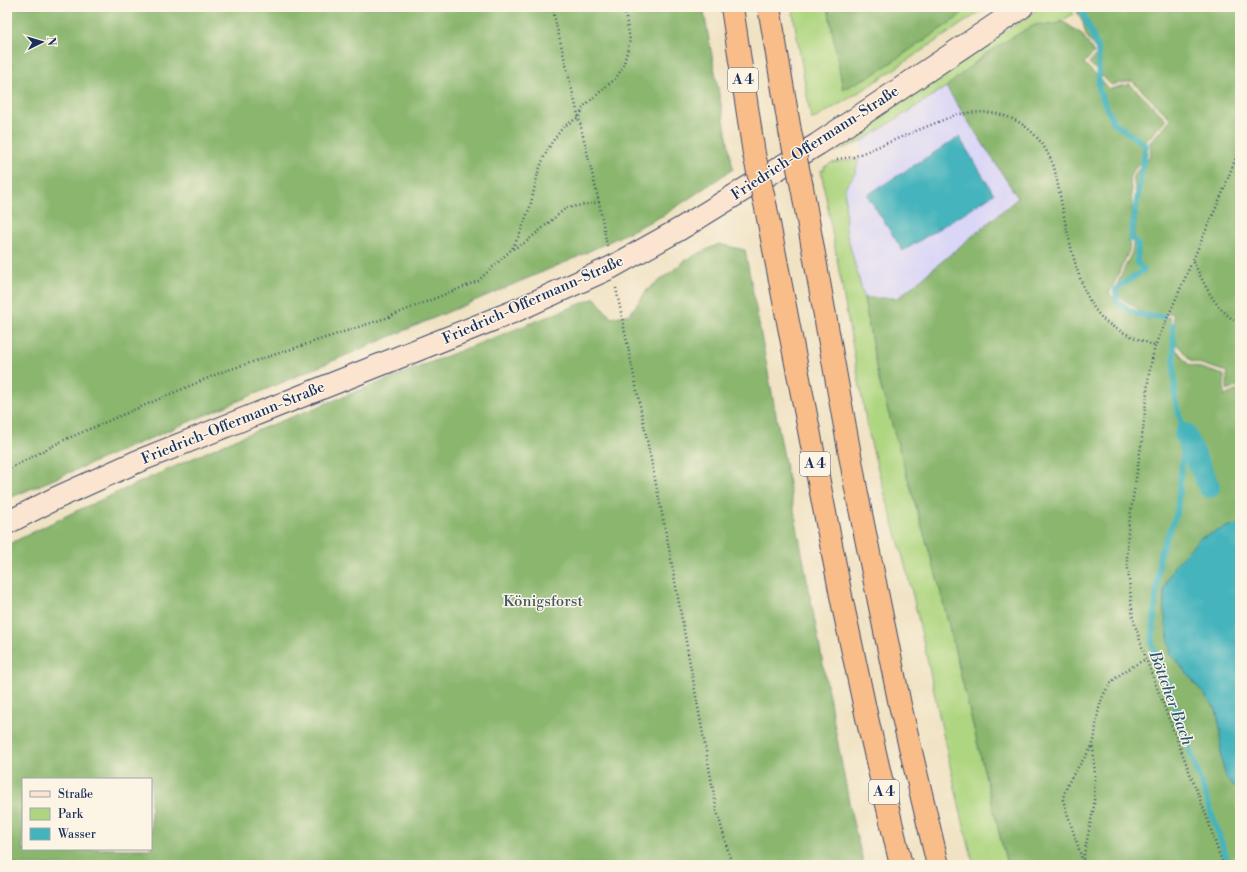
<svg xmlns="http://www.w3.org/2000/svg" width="1247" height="872" font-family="'Libre Bodoni',serif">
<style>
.built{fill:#dad6f7}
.green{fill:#aed580;stroke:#64826f}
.forest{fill:#8ab66e;stroke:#527266;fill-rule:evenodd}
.water{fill:#44b4bc;stroke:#30728d}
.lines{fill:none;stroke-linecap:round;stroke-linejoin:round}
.stream{stroke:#44b4bc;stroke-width:6}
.canal{stroke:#44b4bc;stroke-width:22}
.secondary-casing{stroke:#3b4a6d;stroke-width:24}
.highway-casing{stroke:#3b4a6d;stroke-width:24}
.path{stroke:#3b4a6d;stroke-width:2.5;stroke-dasharray:1 3;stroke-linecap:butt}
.secondary{stroke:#fce5d0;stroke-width:22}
.highway{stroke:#f8bd89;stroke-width:22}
.highway-bridge-casing{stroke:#3b4a6d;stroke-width:24;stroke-linecap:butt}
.highway-bridge{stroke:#f8bd89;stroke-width:22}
.labels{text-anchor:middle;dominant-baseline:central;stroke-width:3;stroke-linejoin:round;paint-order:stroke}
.shield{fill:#fcf5e5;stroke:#5e6a86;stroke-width:1}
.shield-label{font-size:14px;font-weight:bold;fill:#1b2f5e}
.street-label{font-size:15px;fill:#1b2f5e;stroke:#fcf5e5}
.park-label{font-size:15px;fill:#405866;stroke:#fcf5e5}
.water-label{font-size:16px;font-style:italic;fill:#27577a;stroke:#fcf5e5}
</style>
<rect width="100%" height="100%" fill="#fcf5e5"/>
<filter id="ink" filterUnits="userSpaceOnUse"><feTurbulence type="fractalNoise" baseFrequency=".025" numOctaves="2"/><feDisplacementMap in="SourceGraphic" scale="8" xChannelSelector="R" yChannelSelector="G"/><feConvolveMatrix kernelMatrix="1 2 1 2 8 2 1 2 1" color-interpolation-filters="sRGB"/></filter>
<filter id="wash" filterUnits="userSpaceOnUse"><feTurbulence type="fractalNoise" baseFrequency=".012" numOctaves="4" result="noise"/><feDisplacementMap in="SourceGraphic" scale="16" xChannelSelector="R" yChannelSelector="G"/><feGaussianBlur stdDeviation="0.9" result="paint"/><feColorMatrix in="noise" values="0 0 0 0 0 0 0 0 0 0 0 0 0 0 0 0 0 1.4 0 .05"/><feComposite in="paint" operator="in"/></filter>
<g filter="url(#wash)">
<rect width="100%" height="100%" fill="#f0e2c3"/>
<!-- built -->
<path class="built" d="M946,87L1018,198L898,298H864L846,231L845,188L855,173L862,141Z"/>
<!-- green -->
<path class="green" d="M792,7H828L843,89L874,74L957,18L968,7H987L863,90L816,118L811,119Z
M1041,7H1069L1073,14L1053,26L1035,25L985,54L946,87L862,141L822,157L821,150L909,97Z
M859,159L855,173L845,188L846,231L864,298L878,377L938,581L1007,865H974C950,776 934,685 913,596C899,538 880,483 867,426L821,170H825L824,167L831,163Z"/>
<!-- forest -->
<path class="forest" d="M7,7H703L733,169L664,215L573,259L7,499Z
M828,7H968L957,18L874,74L843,89Z
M1085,7H1240V385L1227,391V372L1191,361L1176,343L1173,313L1150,317L1113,293L1132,252L1138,208L1133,176L1151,154L1150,142L1171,119L1132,81L1111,85L1089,63L1098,53L1086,35L1083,23L1077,12Z
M1062,21L1082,34L1094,53L1084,63L1110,89L1130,84L1166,119L1146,141L1148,153L1130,175L1132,207L1129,251L1109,294L1149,320L1170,317L1173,345L1188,364L1224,375V396L1240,389V524L1227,527L1174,566L1164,589V611L1171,654L1216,709L1220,728L1221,759L1227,780L1240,792V865H1007L938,581L878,377L864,298H898L1018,198L946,87C973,64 1000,42 1033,26C1042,21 1048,29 1062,21Z
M719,244L745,250L852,818L864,865H7V545L74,512L233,440L595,298L611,318L630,314L647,290L689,258ZM23,779H151V849H23Z"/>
<!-- water -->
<path class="water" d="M959,137L994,194L903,251L867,195Z
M1240,524V792L1227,780L1221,759L1220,728L1216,709L1171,654L1164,611V589L1174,566L1200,538L1227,527Z"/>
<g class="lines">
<!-- stream -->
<path class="stream" d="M1081,9L1098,48L1099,91L1114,123L1146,145L1131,237L1138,246L1137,263L1144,270L1116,289L1117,302C1134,315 1142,316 1163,317
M1173,325L1175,401L1185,434L1177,513L1160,553L1152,644L1177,711L1229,865"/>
<!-- canal -->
<path class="canal" d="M1185,434L1209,487"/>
</g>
</g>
<g filter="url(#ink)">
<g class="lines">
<!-- secondary casing -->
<g class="secondary-casing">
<path id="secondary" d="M7,523L54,499L136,462L515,311L612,267L680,229L818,144L1022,7"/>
</g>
<!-- highway casing -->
<g class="highway-casing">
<path id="highway" d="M732,7L754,154
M769,7L790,131
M802,187L857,494L900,705L938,865
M766,208L842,601L867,718L901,865"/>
</g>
<!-- path -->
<path class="path" d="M552,7L599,202L607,246
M837,159L853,157L955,115C1001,105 1037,122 1054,167C1064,208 1073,291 1104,320C1117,332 1139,339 1155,346
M513,249L526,242L566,208L599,202
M1193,261C1206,287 1214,309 1240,324
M616,288L668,543L717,811L732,865
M7,470L64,440L222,372L386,318L478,281L512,249L519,236L530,207L538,173L544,157L552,142L563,127L579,117L584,106L616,78L623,67L630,40L624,7
M1083,859L1094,806L1095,776L1093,745
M1084,865L1063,800C1066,779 1082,764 1092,746C1096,739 1095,728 1097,719C1102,684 1116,675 1146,659
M1223,865L1206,815L1146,659L1133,619L1127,560L1128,530L1142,439L1149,373L1155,346L1222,194L1240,147"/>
<!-- secondary -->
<use href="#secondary" class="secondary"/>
<!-- highway -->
<use href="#highway" class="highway"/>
<!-- highway-bridge casing -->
<g class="highway-bridge-casing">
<path id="highway-bridge" d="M790,131L802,187
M754,154L766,208"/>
</g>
<!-- highway-bridge -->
<use href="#highway-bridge" class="highway-bridge"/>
</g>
</g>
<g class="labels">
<!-- shield labels -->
<g class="shield">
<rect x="728" y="68" width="30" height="24" rx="3"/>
<rect x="800" y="452" width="30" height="24" rx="3"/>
<rect x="869" y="780" width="30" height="24" rx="3"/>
</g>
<g class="shield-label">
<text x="743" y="80">A 4</text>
<text x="815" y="464">A 4</text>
<text x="884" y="792">A 4</text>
</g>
<!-- street labels -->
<g class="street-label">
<text transform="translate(815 143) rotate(-33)">Friedrich-Offermann-Straße</text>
<text transform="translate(533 300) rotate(-24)">Friedrich-Offermann-Straße</text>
<text transform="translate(233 423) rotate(-22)">Friedrich-Offermann-Straße</text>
</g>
<!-- park labels -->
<g class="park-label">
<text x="543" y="601">Königsforst</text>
</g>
<!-- water labels -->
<g class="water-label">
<text transform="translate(1171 698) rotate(70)">Böttcher Bach</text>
</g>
</g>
<!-- margin -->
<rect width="1247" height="872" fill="none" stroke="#fcf5e5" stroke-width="24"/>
<!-- legend -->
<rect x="22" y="778" width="130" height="72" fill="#fcf5e5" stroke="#a2a6af"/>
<rect x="30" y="791" width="20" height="6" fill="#fce5d0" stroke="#a2a6af"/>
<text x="58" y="798" font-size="12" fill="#1b2f5e">Straße</text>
<rect x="30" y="808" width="20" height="12" fill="#aed580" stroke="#a2a6af"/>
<text x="58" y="818" font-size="12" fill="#1b2f5e">Park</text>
<rect x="30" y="828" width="20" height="12" fill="#44b4bc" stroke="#a2a6af"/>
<text x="58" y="838" font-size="12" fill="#1b2f5e">Wasser</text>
<!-- north arrow -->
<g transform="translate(42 42) rotate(85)" stroke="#fcf5e5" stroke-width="3" paint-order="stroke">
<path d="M0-3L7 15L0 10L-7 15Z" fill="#1b2f5e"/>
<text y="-6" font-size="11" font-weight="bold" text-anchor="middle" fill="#1b2f5e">N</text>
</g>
</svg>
